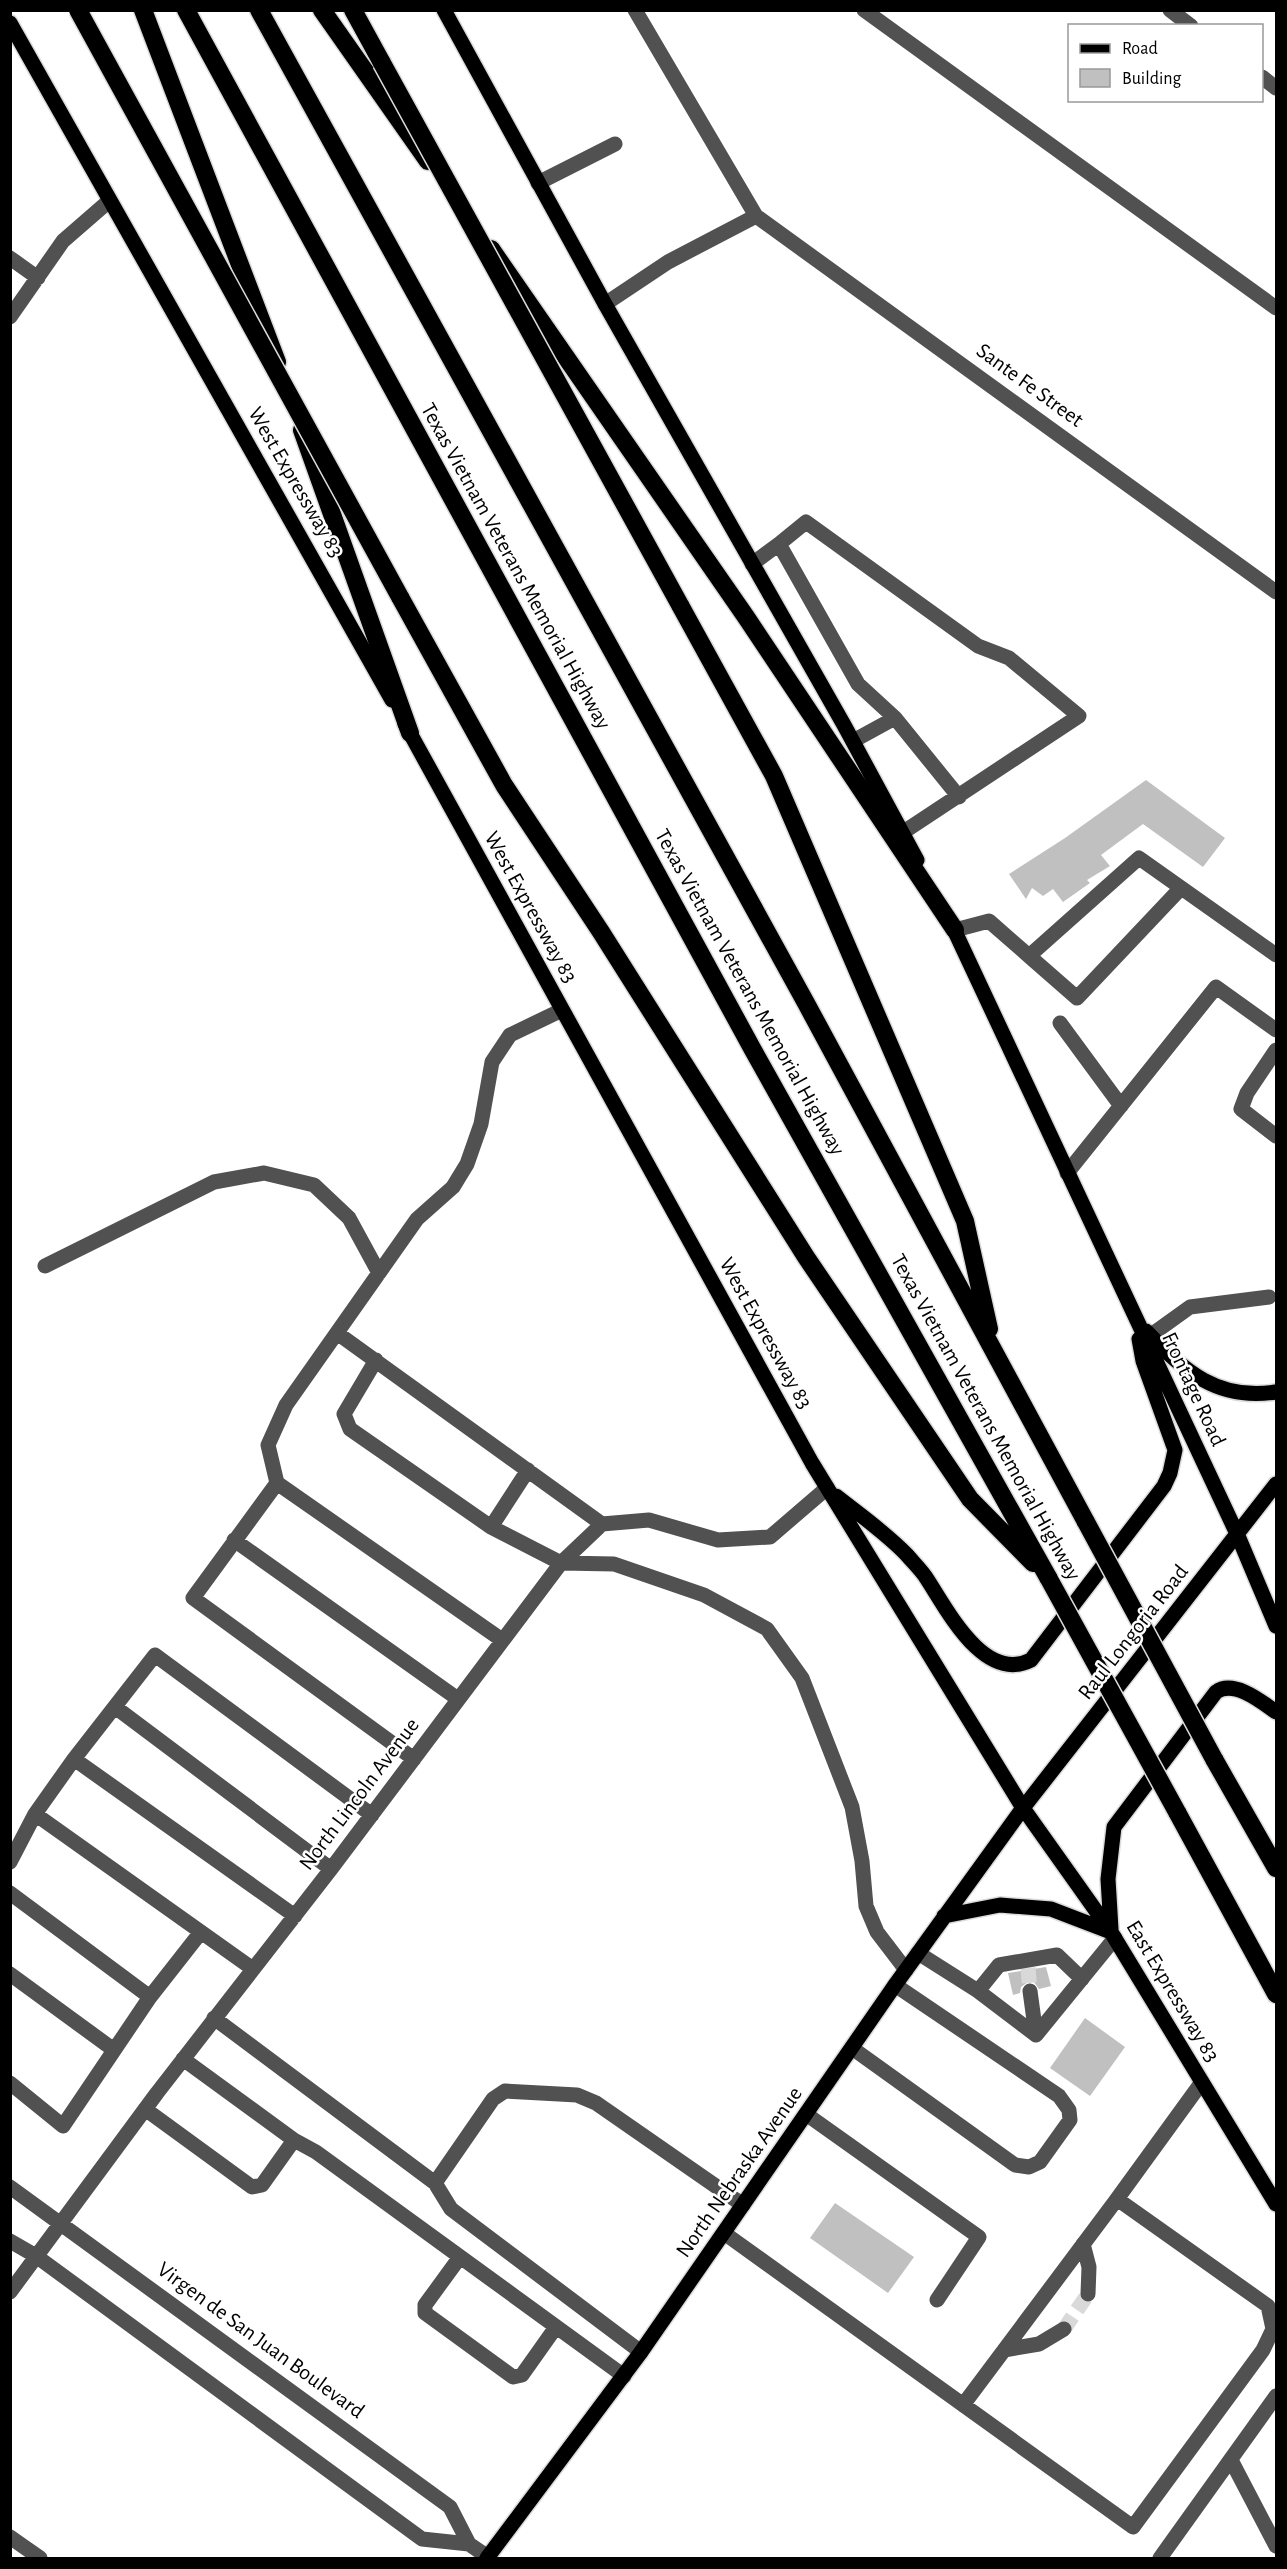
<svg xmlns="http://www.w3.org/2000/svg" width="1287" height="2569" font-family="'Alegreya Sans',sans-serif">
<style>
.building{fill:#c0c0c0}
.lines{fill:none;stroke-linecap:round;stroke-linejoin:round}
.minor-tunnel{stroke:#d9d9d9;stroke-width:15;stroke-dasharray:15 8;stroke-linecap:butt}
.major-casing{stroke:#dbdbdb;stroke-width:18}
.highway-casing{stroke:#dbdbdb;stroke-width:21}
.minor{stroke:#515151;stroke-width:15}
.major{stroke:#000;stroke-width:15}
.highway{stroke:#000;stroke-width:18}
.highway-bridge-casing{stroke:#dbdbdb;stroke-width:21;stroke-linecap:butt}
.highway-bridge{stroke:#000;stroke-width:18}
.labels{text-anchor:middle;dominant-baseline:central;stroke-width:5;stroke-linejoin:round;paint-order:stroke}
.street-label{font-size:22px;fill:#000;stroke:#fff}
</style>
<rect width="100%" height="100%" fill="#fff"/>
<!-- building -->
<path class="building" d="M1146,780L1225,838L1203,867L1143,824L1101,855L1110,866L1087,880L1090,883L1063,902L1053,889L1043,896L1032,888L1026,899L1009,874L1065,838Z
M1046,1967L1051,1986L1039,1989L1034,1982H1028L1021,1987L1020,1993L1013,1995L1008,1973Z
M1085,2018L1125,2047L1090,2096L1050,2068Z
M835,2203L914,2257L888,2293L810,2238Z"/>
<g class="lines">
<!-- minor-tunnel -->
<path class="minor-tunnel" d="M1028,1968L1030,1991
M1064,2329L1088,2294"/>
<!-- major casing -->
<g class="major-casing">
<path id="major" d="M444,10L605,304L844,725L917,860
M10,23L392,700
M405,724L812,1463L1023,1808L1111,1932L1276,2204
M950,921L1238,1536L1276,1626
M1146,1331C1185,1372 1218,1401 1276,1392
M836,1496C860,1515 886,1533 907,1555C913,1562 920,1569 925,1576C946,1607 983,1684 1031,1660L1164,1486L1170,1473L1175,1450L1143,1361L1139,1339
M944,1916L1000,1905L1051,1909L1111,1932
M1111,1929L1108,1879L1114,1827L1216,1692C1234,1679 1262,1702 1276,1712
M487,2558L641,2352L895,1985L1023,1808L1276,1484"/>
</g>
<!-- highway casing -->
<g class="highway-casing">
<path id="highway" d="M143,10L277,362
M186,10L753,1050L1049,1579
M259,10L806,1003L1086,1522
M322,10L428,161
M353,10L382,63
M491,249L746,617L955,930
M302,430L410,733
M400,597L504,785L601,932L806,1257L970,1499L1033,1563
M680,605L774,776L965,1221L989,1329
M1214,1759L1276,1868
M1177,1812L1276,1994"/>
</g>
<!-- minor -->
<path class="minor" d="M635,10L756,216L1276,592
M864,10L1276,308
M1170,10L1191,26
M1262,77L1276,88
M538,183L615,144
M10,258L38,278
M605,304L668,262L756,216
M10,317L63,241L109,201
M779,544L806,522L978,646L1009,658L1079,716L902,833
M752,564L779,544L858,684L895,718
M853,741L895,718L959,797
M1181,888L1077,998L1029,956L1139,858L1276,955
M955,930L989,921L1029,956
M1060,1023L1121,1106
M1276,1050L1247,1093L1241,1109L1276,1136
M1067,1173L1216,987L1276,1030
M45,1266L214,1182L264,1173L314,1185L349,1218L379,1273
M337,1333L602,1524
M1151,1335L1190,1307L1269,1297
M376,1360L344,1414L350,1429L491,1527L561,1563L614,1564L704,1595L767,1629L802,1678L852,1807L862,1861L866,1906L877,1932L906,1970
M277,1483L268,1445L286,1405L417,1219L453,1187L467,1164L481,1124L492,1062L510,1035L562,1010
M491,1527L528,1470
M234,1540L458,1699
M115,1707L331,1869
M74,1759L295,1916
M414,1759L193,1598L277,1483L502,1640
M35,1814L253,1969
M10,1862L35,1814L74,1759L155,1655L372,1815
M10,1893L150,1997L201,1932
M918,1953L978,1991L1036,2035L1115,1938
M10,1974L114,2050
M978,1991L999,1965L1057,1955L1082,1979
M1030,1991L1036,2035
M214,2018L435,2183L451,2209L641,2352
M852,2048L1015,2165L1029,2167L1040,2162L1070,2120L1069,2110L1059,2096L895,1985
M10,2083L63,2126L150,1997
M145,2109L252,2187L262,2185L294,2140L183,2059
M806,2114L979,2237L937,2300
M294,2140L316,2152L624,2376
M435,2183L493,2099L505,2091L577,2095L596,2103L743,2205
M10,2187L450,2507L469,2544L488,2557
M1117,2199L1202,2082
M724,2233L1133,2527L1263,2350L1273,2329L1268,2306L1117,2199L963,2405
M10,2241L36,2256L422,2539L469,2544
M1083,2244L1089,2267L1088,2294
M460,2257L425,2305V2313L513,2377L522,2375L556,2327
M10,2292L157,2093L331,1869L561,1563L602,1524L649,1520L718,1540L770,1537L827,1488
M1004,2350L1039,2344L1064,2329
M1231,2460L1276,2546
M10,2537L40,2558
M1160,2558L1276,2396"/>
<!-- major -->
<use href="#major" class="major"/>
<!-- highway -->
<use href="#highway" class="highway"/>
<!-- highway-bridge casing -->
<g class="highway-bridge-casing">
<path id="highway-bridge" d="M78,10L400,597
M382,63L680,605
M1086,1522L1214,1759
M1049,1579L1177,1812"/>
</g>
<!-- highway-bridge -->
<use href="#highway-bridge" class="highway-bridge"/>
</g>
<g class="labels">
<!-- street labels -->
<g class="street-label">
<text transform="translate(1030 385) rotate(36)">Sante Fe Street</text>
<text transform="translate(296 482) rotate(60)">West Expressway 83</text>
<text transform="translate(516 566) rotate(61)">Texas Vietnam Veterans Memorial Highway</text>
<text transform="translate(531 907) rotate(61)">West Expressway 83</text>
<text transform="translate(750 992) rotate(61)">Texas Vietnam Veterans Memorial Highway</text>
<text transform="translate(766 1333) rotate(61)">West Expressway 83</text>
<text transform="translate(1194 1389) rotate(65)">Frontage Road</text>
<text transform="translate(986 1417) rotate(61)">Texas Vietnam Veterans Memorial Highway</text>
<text transform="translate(1133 1632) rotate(-52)">Raul Longoria Road</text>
<text transform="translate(359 1794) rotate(-53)">North Lincoln Avenue</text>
<text transform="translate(1173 1991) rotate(59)">East Expressway 83</text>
<text transform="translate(739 2172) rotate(-55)">North Nebraska Avenue</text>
<text transform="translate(261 2340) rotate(36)">Virgen de San Juan Boulevard</text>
</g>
</g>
<!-- border -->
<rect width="1287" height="2569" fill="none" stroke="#000000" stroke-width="24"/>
<!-- legend -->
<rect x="1068" y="24" width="195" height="78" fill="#ffffff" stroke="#999999" stroke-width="1.5"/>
<rect x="1080" y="44" width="30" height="9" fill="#000000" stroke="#999999" stroke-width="1.5"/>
<text x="1122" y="54" font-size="18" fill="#000000">Road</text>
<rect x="1080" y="69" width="30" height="18" fill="#c0c0c0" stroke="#999999" stroke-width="1.5"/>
<text x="1122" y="84" font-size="18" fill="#000000">Building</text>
</svg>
